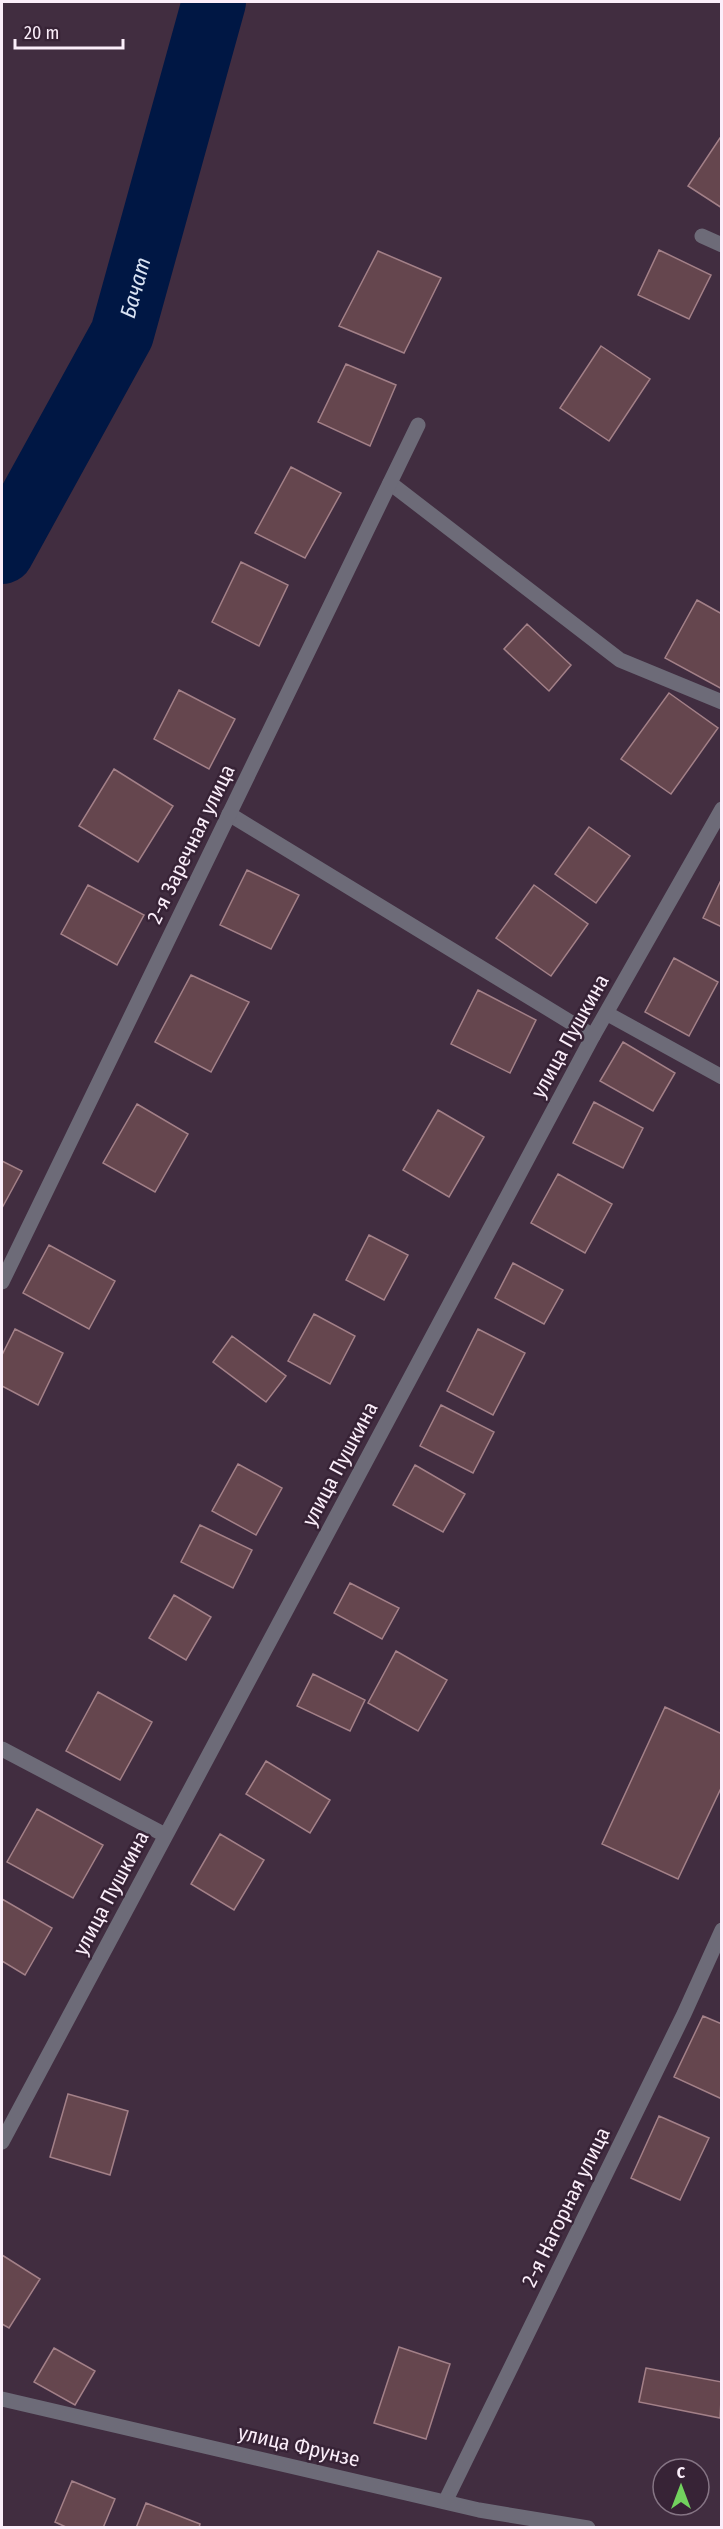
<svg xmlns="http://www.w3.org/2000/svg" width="723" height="2529" font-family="'Fira Sans Condensed',sans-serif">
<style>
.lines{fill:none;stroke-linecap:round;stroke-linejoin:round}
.river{stroke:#001744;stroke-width:64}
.building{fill:#65464e;stroke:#a38088;stroke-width:1.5}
.service{stroke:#6d6b78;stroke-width:15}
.minor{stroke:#6d6b78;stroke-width:15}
.labels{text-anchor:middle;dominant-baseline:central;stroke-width:5;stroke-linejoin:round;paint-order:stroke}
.street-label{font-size:21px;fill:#fbeefa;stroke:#372336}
.water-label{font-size:22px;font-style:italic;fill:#dae4f4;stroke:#372336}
</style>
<rect width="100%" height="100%" fill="#412d40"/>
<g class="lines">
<!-- river -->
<path class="river" id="s1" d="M2,552L122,334L214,2"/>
</g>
<!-- building -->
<path class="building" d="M720,138L722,139V208L688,186Z
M659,250L711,275L689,319L638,295Z
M378,251L441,278L404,353L339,326Z
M601,346L650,379L609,441L560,408Z
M346,364L396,385L370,446L318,422Z
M291,467L341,493L305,558L255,533Z
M241,562L288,585L259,646L212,622Z
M697,600L722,614V689L665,658Z
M527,624L571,665L549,691L504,649Z
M179,690L235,719L209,769L154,739Z
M669,693L718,728L671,794L621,759Z
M114,769L173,806L138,862L79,826Z
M589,827L630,856L596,903L555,874Z
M247,870L299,895L271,949L220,925Z
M722,878V927L703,918Z
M88,885L144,915L117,965L61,934Z
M534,885L588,924L551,976L496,938Z
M674,958L718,982L689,1036L645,1012Z
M191,975L249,1002L211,1072L155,1042Z
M478,990L536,1020L510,1073L451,1044Z
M623,1042L675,1073L653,1111L600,1081Z
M594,1102L643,1128L623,1168L573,1143Z
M137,1104L188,1134L155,1192L103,1163Z
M438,1110L484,1137L449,1197L403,1170Z
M2,1161L22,1171L2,1208Z
M558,1174L612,1204L585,1253L531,1223Z
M369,1235L408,1255L384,1300L346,1280Z
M49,1245L115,1281L89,1329L23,1293Z
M513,1263L563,1290L544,1324L495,1298Z
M314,1314L355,1336L330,1384L288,1361Z
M15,1329L63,1353L38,1405L2,1386V1355Z
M478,1329L525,1353L493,1415L447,1391Z
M232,1336L286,1376L266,1402L213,1362Z
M441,1405L494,1432L473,1473L420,1446Z
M238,1464L282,1488L256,1535L212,1511Z
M415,1465L465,1494L443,1532L393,1505Z
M200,1525L252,1550L233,1588L181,1562Z
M350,1583L399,1608L382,1639L334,1613Z
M174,1595L211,1617L186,1660L149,1638Z
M396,1651L447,1680L418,1731L368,1703Z
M313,1674L365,1700L350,1731L297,1706Z
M98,1692L152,1722L120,1780L66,1751Z
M665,1707L722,1734V1786L678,1879L602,1844Z
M266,1761L330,1800L310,1833L246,1794Z
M37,1809L103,1845L73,1898L7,1862Z
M220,1834L264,1860L234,1910L191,1884Z
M2,1899L52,1928L25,1975L2,1961Z
M703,2016L722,2024V2099L674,2077Z
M68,2094L128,2111L110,2175L50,2157Z
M659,2116L709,2138L680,2200L631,2178Z
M2,2255L40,2279L9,2328L2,2324Z
M399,2347L450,2364L426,2439L374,2423Z
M54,2348L95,2371L75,2405L34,2382Z
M646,2368L722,2382L720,2418L639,2402Z
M72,2481L115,2499L103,2528H68L55,2522Z
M146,2503L200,2524L199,2528H136Z"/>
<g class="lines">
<!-- service -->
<path class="service" d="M702,236L722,245
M390,483L620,660L722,702
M229,814L593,1036"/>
<!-- minor -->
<path class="minor" d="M606,1013L722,1077
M2,1282L418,425
M2,1749L165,1835
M2,2142L593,1036L722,809
M2,2399L479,2510L588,2528
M445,2502L684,2014L722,1930"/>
</g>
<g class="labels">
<!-- street labels -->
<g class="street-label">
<text transform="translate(191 844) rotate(-64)">2-я Заречная улица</text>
<text transform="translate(570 1036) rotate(-61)">улица Пушкина</text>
<text transform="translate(340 1464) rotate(-62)">улица Пушкина</text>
<text transform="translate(111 1893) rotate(-62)">улица Пушкина</text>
<text transform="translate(566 2207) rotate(-64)">2-я Нагорная улица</text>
<text transform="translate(299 2446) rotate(13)">улица Фрунзе</text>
</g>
<!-- water labels -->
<g class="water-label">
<text stroke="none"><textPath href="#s1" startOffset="297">Бачат</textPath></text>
</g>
</g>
<!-- border -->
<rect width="723" height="2529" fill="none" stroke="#fbeefa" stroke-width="6"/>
<!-- north arrow -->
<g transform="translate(681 2487)"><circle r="28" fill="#372336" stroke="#857484" stroke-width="1.5"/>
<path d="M0-4.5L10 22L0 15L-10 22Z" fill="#72d25e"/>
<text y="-9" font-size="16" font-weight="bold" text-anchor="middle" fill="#fbeefa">С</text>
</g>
<!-- scale -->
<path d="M15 39v9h108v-9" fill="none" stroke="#fbeefa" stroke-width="3"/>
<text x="24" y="39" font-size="18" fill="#fbeefa" stroke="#372336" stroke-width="4.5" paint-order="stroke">20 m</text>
</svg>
